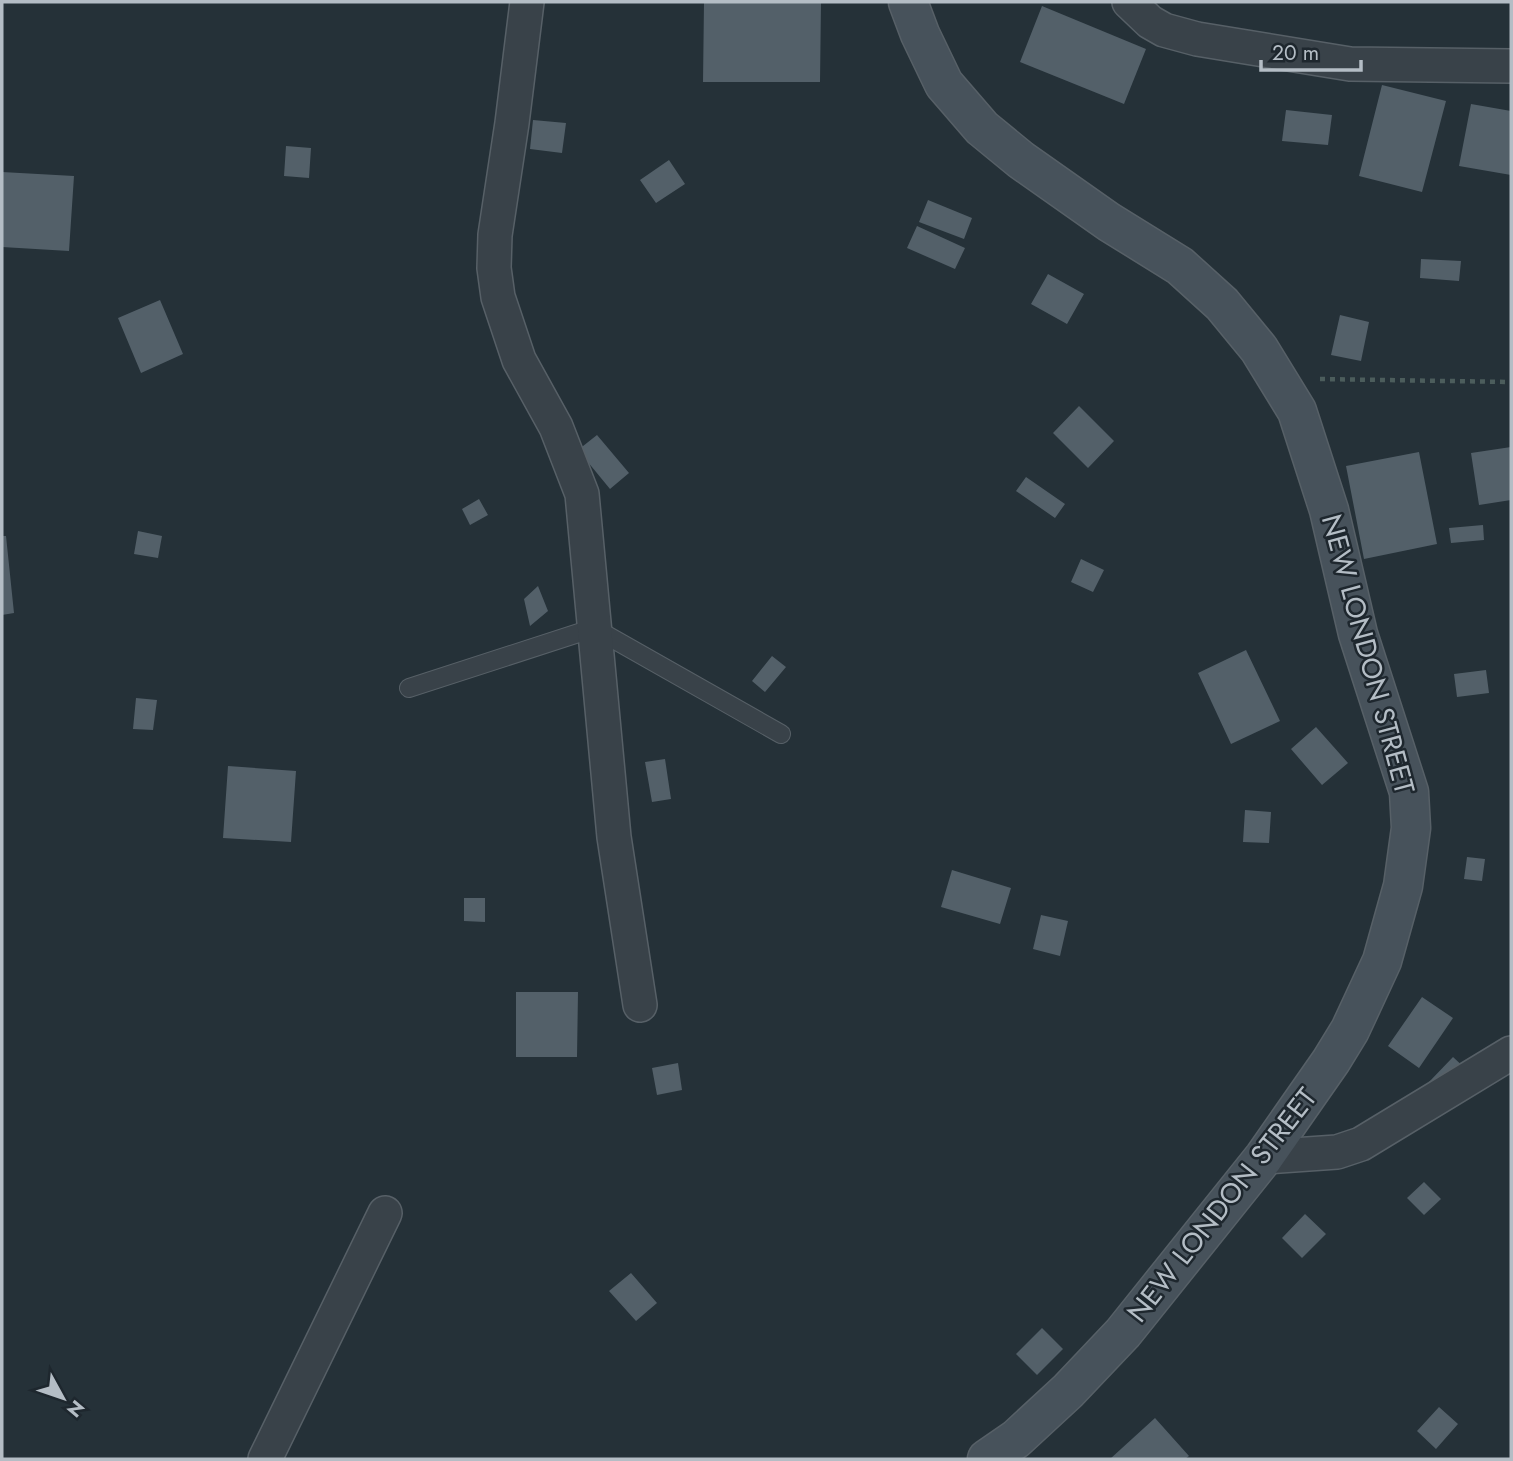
<svg xmlns="http://www.w3.org/2000/svg" width="1513" height="1461" font-family="Jost,sans-serif">
<style>
.building{fill:#536069}
.lines{fill:none;stroke-linecap:round;stroke-linejoin:round}
.lane-casing{stroke:#576067;stroke-width:20}
.street-casing{stroke:#576067;stroke-width:36}
.secondary-casing{stroke:#576067;stroke-width:41}
.path{stroke:#4c5d5c;stroke-width:4.5;stroke-dasharray:5 5;stroke-linecap:butt}
.lane{stroke:#394249;stroke-width:18}
.street{stroke:#394249;stroke-width:33}
.secondary{stroke:#47525b;stroke-width:38}
.labels{text-anchor:middle;dominant-baseline:central;stroke-width:5;stroke-linejoin:round;paint-order:stroke}
.street-label{font-size:28px;fill:#b4bdc5;stroke:#1e272e}
</style>
<rect width="100%" height="100%" fill="#253138"/>
<!-- building -->
<path class="building" d="M704,2H821L820,82H703Z
M1042,6L1146,49L1124,104L1020,62Z
M1382,85L1446,101L1422,192L1359,176Z
M1471,104L1511,111V175L1459,166Z
M1286,110L1332,115L1328,145L1282,141Z
M533,120L566,123L562,153L530,149Z
M286,146L311,148L309,178L284,176Z
M669,160L685,184L656,203L640,180Z
M2,172L74,176L69,251L2,247Z
M928,200L972,218L964,239L919,222Z
M917,226L965,248L955,269L907,248Z
M1421,259L1461,261L1459,281L1420,278Z
M1048,274L1084,294L1067,324L1031,304Z
M160,300L183,354L141,373L118,318Z
M1340,315L1369,322L1361,361L1331,355Z
M1079,406L1114,441L1088,468L1053,433Z
M597,435L629,473L610,489L578,450Z
M1511,447V500L1479,505L1471,453Z
M1419,452L1437,544L1364,559L1346,466Z
M1026,477L1065,504L1055,518L1016,491Z
M479,499L488,515L470,525L462,509Z
M1483,525L1484,540L1451,543L1449,528Z
M138,531L162,536L158,558L134,554Z
M2,536H6L14,613L2,615Z
M1081,559L1104,570L1093,592L1071,582Z
M538,586L548,611L530,626L524,599Z
M1246,650L1280,721L1231,744L1198,673Z
M772,656L786,667L765,692L752,681Z
M1486,670L1489,693L1457,697L1454,674Z
M136,698L157,700L153,730L133,729Z
M1316,727L1348,763L1322,785L1291,749Z
M665,759L671,799L652,802L645,762Z
M228,766L296,771L291,842L223,838Z
M1245,810L1271,812L1269,843L1243,842Z
M1467,857L1485,859L1482,881L1464,879Z
M952,870L1011,888L1000,924L941,907Z
M464,898H485V922L464,921Z
M1041,915L1068,921L1060,956L1033,949Z
M516,992H578L577,1057H516Z
M1422,997L1453,1018L1419,1068L1388,1046Z
M1453,1057L1467,1070L1443,1096L1429,1082Z
M678,1063L682,1090L657,1095L652,1068Z
M1424,1182L1441,1199L1424,1215L1407,1198Z
M1305,1214L1326,1234L1302,1258L1282,1238Z
M631,1273L657,1303L636,1321L609,1291Z
M1042,1328L1063,1349L1037,1375L1016,1354Z
M1439,1407L1458,1424L1436,1449L1417,1431Z
M1155,1418L1189,1456L1185,1459H1110Z"/>
<g class="lines">
<!-- lane casing -->
<g class="lane-casing">
<path id="lane" d="M409,688L594,628L781,734"/>
</g>
<!-- street casing -->
<g class="street-casing">
<path id="street" d="M527,2L512,123L495,235L494,268L498,297L519,360L556,427L582,494L614,837L640,1005
M1129,2L1150,22L1164,30L1197,39L1350,64L1511,66
M1264,1157L1337,1152L1361,1144L1511,1053
M265,1459L385,1213"/>
</g>
<!-- secondary casing -->
<g class="secondary-casing">
<path id="secondary" d="M908,2L920,34L944,84L982,128L1021,160L1109,222L1180,266L1222,304L1259,349L1297,411L1329,510L1358,634L1409,792L1411,828L1403,886L1382,961L1350,1030L1331,1061L1264,1157L1123,1333L1068,1391L1016,1439L987,1459"/>
</g>
<!-- path -->
<path class="path" d="M1320,379L1511,382"/>
<!-- lane -->
<use href="#lane" class="lane"/>
<!-- street -->
<use href="#street" class="street"/>
<!-- secondary -->
<use href="#secondary" class="secondary"/>
</g>
<g class="labels">
<!-- street labels -->
<g class="street-label">
<text transform="translate(1368 654) rotate(75)">NEW LONDON STREET</text>
<text transform="translate(1222 1205) rotate(-52)">NEW LONDON STREET</text>
</g>
</g>
<!-- border -->
<rect width="1513" height="1461" fill="none" stroke="#b4bdc5" stroke-width="7"/>
<!-- north arrow -->
<g transform="translate(63 1398) rotate(130)" stroke="#1e272e" stroke-width="5" paint-order="stroke">
<path d="M0-5L12 26L0 18L-12 26Z" fill="#b4bdc5"/>
<text y="-10" font-size="19" font-weight="bold" text-anchor="middle" fill="#b4bdc5">N</text>
</g>
<!-- scale -->
<path d="M1261 60v10h100v-10" fill="none" stroke="#b4bdc5" stroke-width="3.5"/>
<text x="1272" y="60" font-size="21" fill="#b4bdc5" stroke="#1e272e" stroke-width="5" paint-order="stroke">20 m</text>
</svg>
